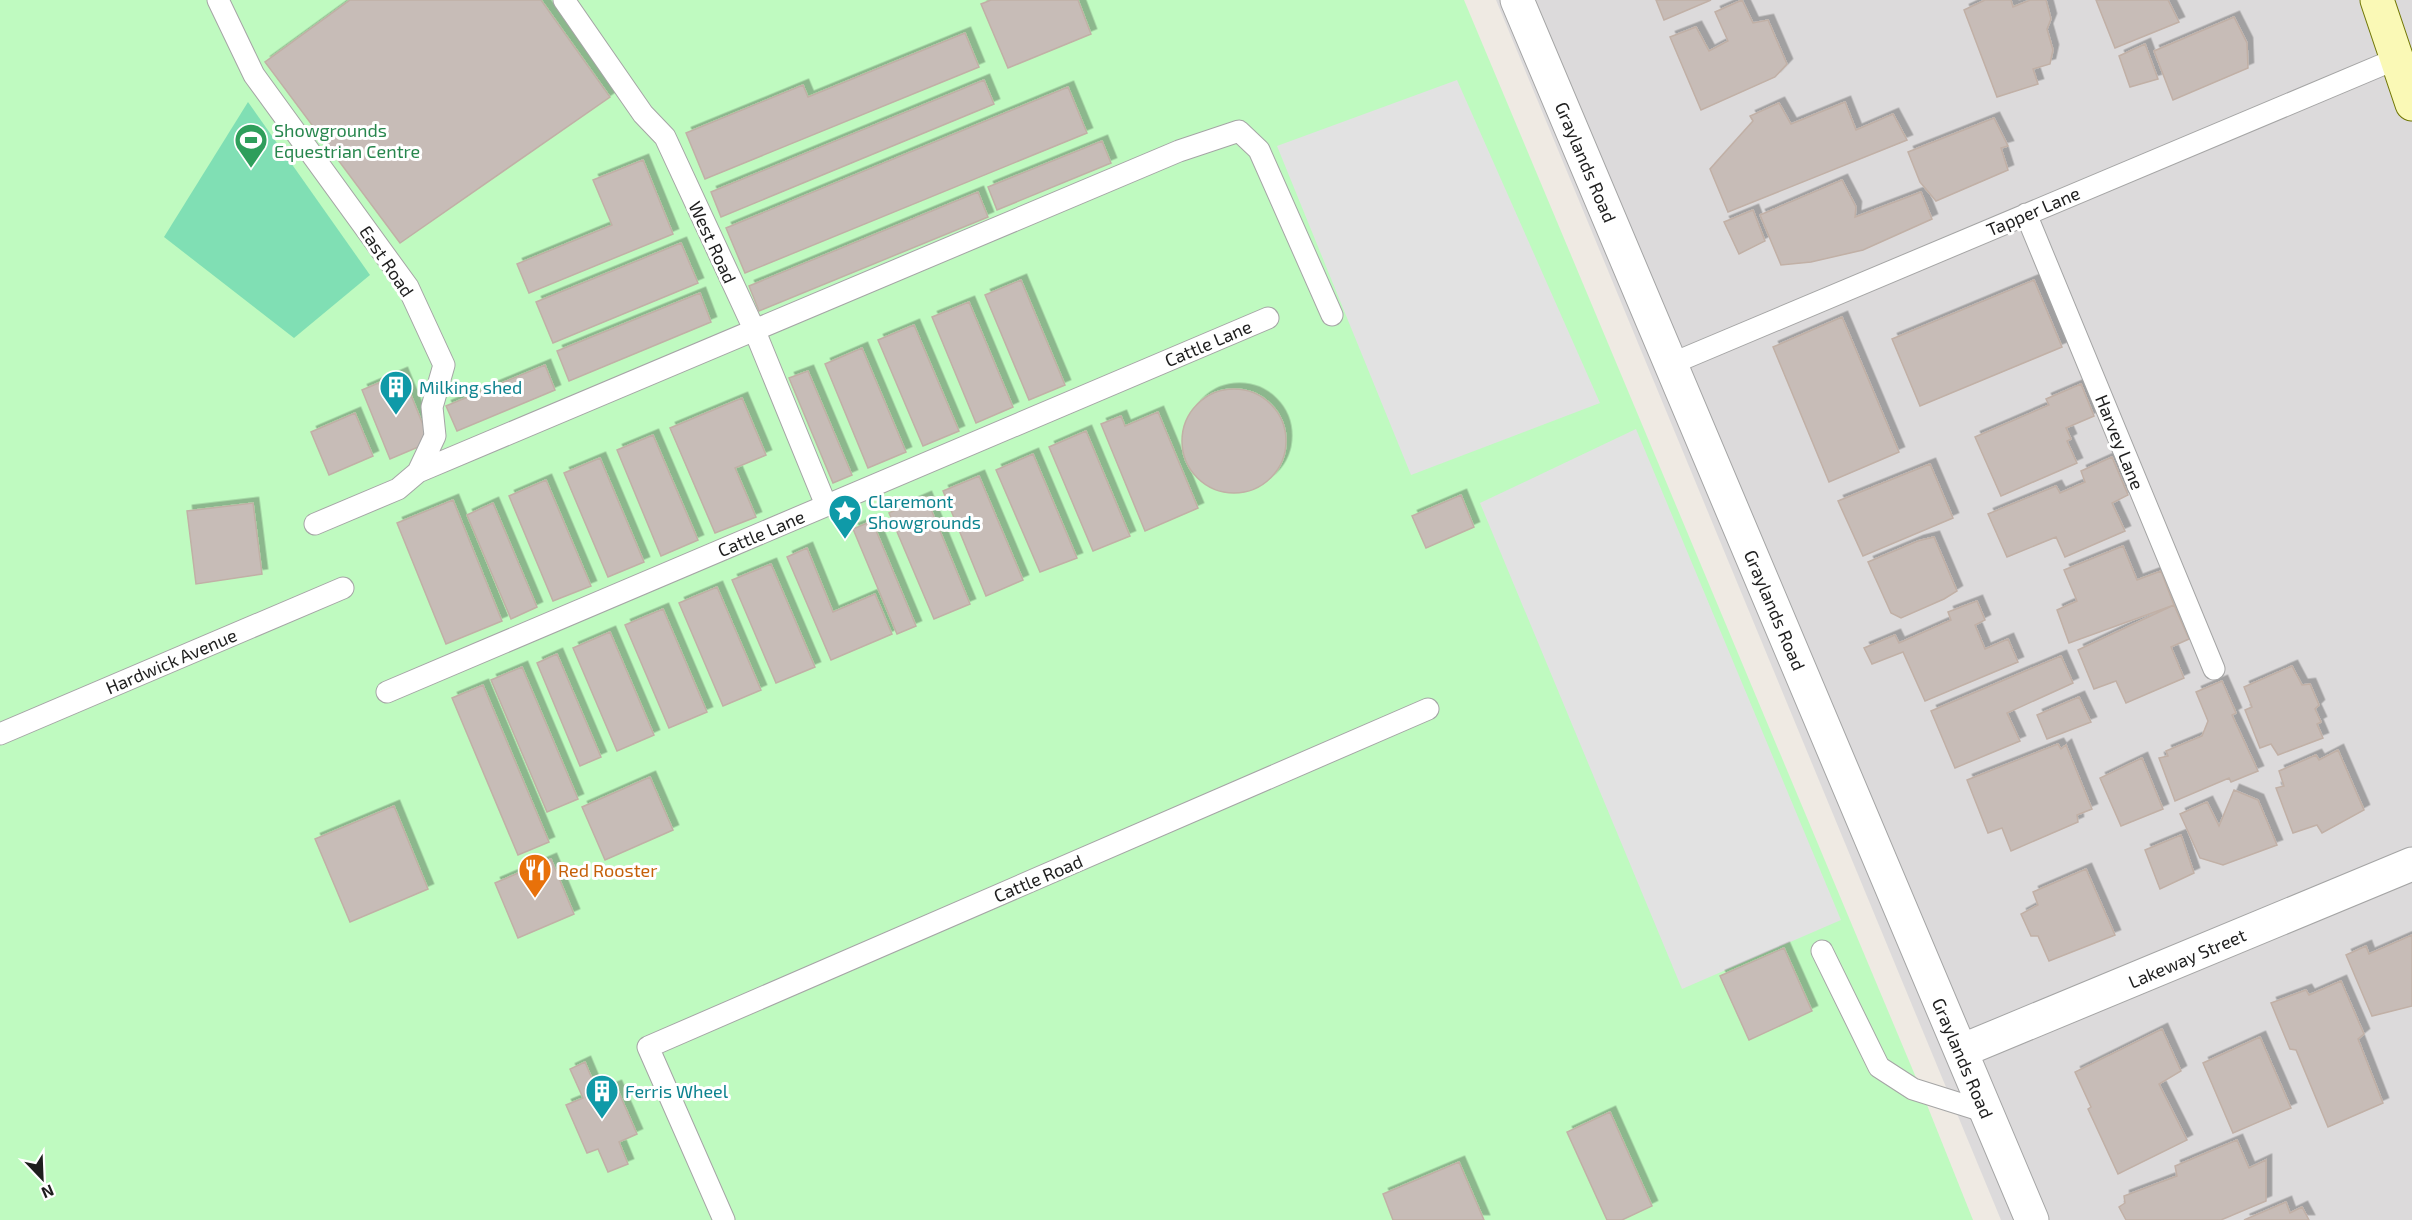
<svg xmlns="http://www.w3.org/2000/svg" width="2412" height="1220" font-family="'Exo 2',sans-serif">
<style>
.residential{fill:#dcdadb}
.park{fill:#bffac0}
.pitch{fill:#80dfb4}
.parking{fill:#e2e2e2}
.building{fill:#c7bcb7;stroke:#c1b0a6;stroke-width:1.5;filter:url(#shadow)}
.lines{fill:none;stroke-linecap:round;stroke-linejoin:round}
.lane-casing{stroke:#a5a5a5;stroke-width:23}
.street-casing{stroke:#a5a5a5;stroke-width:35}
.secondary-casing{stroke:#707604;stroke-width:35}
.lane{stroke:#fff;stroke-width:21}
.street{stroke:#fff;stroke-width:33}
.secondary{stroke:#faf9b6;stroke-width:33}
.labels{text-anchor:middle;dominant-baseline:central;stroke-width:6;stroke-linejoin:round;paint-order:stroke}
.leisure-label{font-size:18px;fill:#27864d;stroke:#fff;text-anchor:start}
.street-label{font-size:18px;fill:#1e1e1e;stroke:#fff}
.culture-label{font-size:18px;fill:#0d838f;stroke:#fff;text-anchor:start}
.food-label{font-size:18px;fill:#c56008;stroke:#fff;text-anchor:start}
</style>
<defs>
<filter id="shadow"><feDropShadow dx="5.5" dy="-5.5" stdDeviation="0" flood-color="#0004"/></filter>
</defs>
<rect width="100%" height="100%" fill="#efeae3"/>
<!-- residential -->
<path class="residential" d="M1496,0H2412V1220H2001Z"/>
<!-- park -->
<path class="park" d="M0,0H1464L1917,1080L1973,1220H0Z"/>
<!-- pitch -->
<path class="pitch" d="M248,102L370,275L294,338L164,237Z"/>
<!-- parking -->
<path class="parking" d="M1457,80L1600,403L1411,475L1277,146Z
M1636,429L1841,920L1682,989L1480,503Z"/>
<!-- building -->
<path class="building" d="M350,0H541L610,97L400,243L265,62Z
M991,0H1078L1091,34L1008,68L981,4Z
M1656,0H1711L1664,20Z
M1742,0L1753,23L1768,20L1787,64L1775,77L1701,110L1670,37L1696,27L1709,51L1728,41L1715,12Z
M1985,0H2011L2013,7L2030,0H2046L2051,19L2047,29L2053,50L2050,64L2033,69L2038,84L1997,97L1964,10Z
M2096,0H2168L2179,22L2115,48Z
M2234,17L2247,43L2248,68L2173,100L2154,51Z
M965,33L979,67L705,179L686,133L803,85L808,97Z
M2145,44L2158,79L2130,87L2119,56Z
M984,80L994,104L721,217L711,192Z
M1068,87L1087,133L745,273L726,228Z
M1845,102L1856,130L1893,114L1907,140L1728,212L1710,169L1753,121L1750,116L1779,103L1791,124Z
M1994,118L2008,146L2001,148L2008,170L1936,201L1920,182L1908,152Z
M1102,141L1111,163L997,210L988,187Z
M643,160L673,234L529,293L517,264L612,225L593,180Z
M1842,180L1856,207L1855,217L1921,192L1932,219L1863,250L1811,262L1781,265L1760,215Z
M978,192L988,217L759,311L749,286Z
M1753,210L1765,241L1739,254L1724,222Z
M681,243L698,283L553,343L536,302Z
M1021,280L1065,385L1029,400L985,295Z
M2034,280L2062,347L1920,406L1892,339Z
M700,293L711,322L569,381L557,351Z
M969,302L1013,407L976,423L932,317Z
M1842,317L1899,452L1829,482L1773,347Z
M914,325L959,431L923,446L878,340Z
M862,348L906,452L868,468L825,364Z
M545,365L555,390L457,431L446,406Z
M808,371L852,475L833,483L789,378Z
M402,373L430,442L390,459L362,390Z
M2081,384L2094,416L2066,428L2071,439L2067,441L2077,463L2001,496L1975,437L2049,405L2046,399Z
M1182 441a52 52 0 1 1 104 0a52 52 0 1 1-104 0Z
M742,398L766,455L735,468L756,517L715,533L670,428Z
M1158,412L1198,508L1145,531L1101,424L1121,416L1125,426Z
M355,413L373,456L329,475L311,432Z
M1086,431L1130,536L1093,551L1049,447Z
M653,435L698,540L661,556L617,450Z
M1033,454L1077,558L1040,572L996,470Z
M2112,457L2128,495L2112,503L2125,531L2065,557L2056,537L2007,557L1988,514L2056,486L2060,493L2085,482L2081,471Z
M600,458L644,562L608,577L564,473Z
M1930,464L1953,518L1863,556L1838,501Z
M979,476L1023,580L986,596L943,491Z
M546,480L591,586L553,601L509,496Z
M1461,495L1474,527L1426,548L1412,516Z
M926,497L970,604L934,619L889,513Z
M453,500L502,621L446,644L397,523Z
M253,503L262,574L196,584L187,511Z
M493,503L537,607L511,619L467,515Z
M872,521L916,626L897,634L853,529Z
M1934,537L1957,591L1944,599L1901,618L1891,613L1868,562L1918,541Z
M2123,546L2137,580L2161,571L2174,605L2069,643L2057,610L2077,601L2064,570Z
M807,548L833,612L875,594L892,634L831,660L787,557Z
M771,564L815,667L776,683L732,580Z
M717,587L761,690L723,706L679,603Z
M1977,601L1985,620L1975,625L1985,649L2008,639L2018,662L1925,701L1903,652L1872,664L1864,648L1895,635L1899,643L1951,620L1948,612Z
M2174,605L2189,639L2171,647L2184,678L2126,703L2116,681L2094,689L2078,650Z
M663,609L707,712L669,728L625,625Z
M610,632L654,735L617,751L573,648Z
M557,654L601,757L580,766L537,663Z
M2061,656L2073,683L2007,713L2020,741L1955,768L1931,711Z
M2292,666L2302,685L2310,684L2319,705L2315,709L2321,722L2317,724L2323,738L2278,755L2271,744L2260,748L2245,710L2252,707L2244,687Z
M522,667L578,799L547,812L491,680Z
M2222,681L2236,713L2232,715L2258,771L2231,782L2229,778L2175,801L2159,758L2168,756L2166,751L2202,736L2208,721L2196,692Z
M483,685L549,842L518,855L452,698Z
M2079,697L2091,722L2047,739L2037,715Z
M2058,744L2061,749L2066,745L2092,809L2077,815L2078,822L2011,851L2002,828L1988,833L1967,780Z
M2338,750L2364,810L2322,833L2317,825L2293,833L2276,788L2284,786L2279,771L2316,755L2319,760Z
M2142,758L2163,809L2121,826L2100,778Z
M650,777L673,830L605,860L582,807Z
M2234,790L2258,800L2277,845L2223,865L2200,858L2180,814L2207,802L2219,826Z
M394,806L428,889L350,922L315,839Z
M2181,835L2194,873L2160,889L2145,850Z
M551,859L574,914L518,938L495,883Z
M2086,869L2115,935L2049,961L2038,936H2031L2021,914L2038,905L2033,892Z
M2412,935V1006L2372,1016L2346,955L2366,946L2369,954Z
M1784,948L1812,1011L1749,1040L1720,976Z
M2341,981L2364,1034L2358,1039L2383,1103L2328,1127L2296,1050L2290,1049L2271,1003L2306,990L2309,995Z
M2162,1029L2181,1071L2159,1084L2187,1140L2118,1174L2088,1109L2091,1107L2075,1072Z
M2260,1037L2291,1108L2233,1133L2203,1063Z
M585,1062L598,1093L616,1086L637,1134L619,1142L628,1164L608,1172L598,1149L587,1153L566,1105L583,1098L570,1069Z
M1610,1112L1652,1206L1622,1220H1607L1567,1132Z
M2237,1140L2249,1168L2266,1160V1201L2221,1220H2126L2119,1207L2125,1203L2124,1196L2177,1176L2175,1166Z
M1459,1162L1484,1220H1393L1383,1194Z
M2286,1202L2290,1213L2302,1207L2309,1220H2244Z"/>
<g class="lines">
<!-- lane casing -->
<g class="lane-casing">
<path id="lane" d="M218,0L254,75L408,287L444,365L432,407L435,436L418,472L398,489L315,524
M564,0L643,114L665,137L754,329L826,505
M2026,214L2214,669
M1671,364L2396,59
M418,472L1179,151L1239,131L1259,150L1332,315
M387,692L1268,318
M0,734L343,588
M1822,951L1879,1067L1913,1089L1986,1112
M724,1220L648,1047L1428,709"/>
</g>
<!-- street casing -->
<g class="street-casing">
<path id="street" d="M1517,0L2032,1220
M1961,1051L2412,864"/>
</g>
<!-- secondary casing -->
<g class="secondary-casing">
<path id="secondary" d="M2377,0L2412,104"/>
</g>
<!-- lane -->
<use href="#lane" class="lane"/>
<!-- street -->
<use href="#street" class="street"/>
<!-- secondary -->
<use href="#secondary" class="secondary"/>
</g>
<!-- icons -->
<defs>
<g id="stadium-pin" transform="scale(1.725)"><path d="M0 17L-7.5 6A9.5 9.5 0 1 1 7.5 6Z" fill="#2e9e5b" stroke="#fff"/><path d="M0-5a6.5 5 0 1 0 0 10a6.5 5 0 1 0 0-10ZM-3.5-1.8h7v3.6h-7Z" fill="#fff"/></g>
<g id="building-pin" transform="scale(1.725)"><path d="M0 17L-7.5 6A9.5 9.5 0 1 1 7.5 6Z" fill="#0f9aa8" stroke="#fff"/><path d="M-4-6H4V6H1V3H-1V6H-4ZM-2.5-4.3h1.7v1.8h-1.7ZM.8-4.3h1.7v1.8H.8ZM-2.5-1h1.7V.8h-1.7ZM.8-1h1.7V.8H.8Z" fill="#fff"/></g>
<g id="sight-pin" transform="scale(1.725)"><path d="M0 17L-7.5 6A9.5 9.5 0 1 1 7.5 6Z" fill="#0f9aa8" stroke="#fff"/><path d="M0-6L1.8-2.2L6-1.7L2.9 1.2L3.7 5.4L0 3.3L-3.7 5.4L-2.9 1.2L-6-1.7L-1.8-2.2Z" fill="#fff"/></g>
<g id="restaurant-pin" transform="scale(1.725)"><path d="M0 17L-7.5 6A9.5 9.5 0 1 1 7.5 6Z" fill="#e8710a" stroke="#fff"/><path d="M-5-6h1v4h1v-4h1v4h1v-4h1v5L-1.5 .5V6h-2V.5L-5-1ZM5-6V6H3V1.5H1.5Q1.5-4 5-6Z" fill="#fff"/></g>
</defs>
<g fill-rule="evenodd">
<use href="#stadium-pin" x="251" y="140"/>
<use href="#building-pin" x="396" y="387"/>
<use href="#sight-pin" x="845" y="511"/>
<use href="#restaurant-pin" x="535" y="870"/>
<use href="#building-pin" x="602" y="1091"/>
</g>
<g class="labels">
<!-- leisure labels -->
<g class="leisure-label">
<text x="274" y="130">Showgrounds<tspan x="274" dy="21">Equestrian Centre</tspan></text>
</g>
<!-- street labels -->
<g class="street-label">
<text transform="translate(1586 162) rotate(67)">Graylands Road</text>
<text transform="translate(2033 211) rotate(-23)">Tapper Lane</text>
<text transform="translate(713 242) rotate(65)">West Road</text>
<text transform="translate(387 261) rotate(56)">East Road</text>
<text transform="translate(1208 343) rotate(-23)">Cattle Lane</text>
<text transform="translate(2120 442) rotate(68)">Harvey Lane</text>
<text transform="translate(761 533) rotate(-23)">Cattle Lane</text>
<text transform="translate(1775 610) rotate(67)">Graylands Road</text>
<text transform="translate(171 661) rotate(-23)">Hardwick Avenue</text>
<text transform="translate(1038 878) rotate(-23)">Cattle Road</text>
<text transform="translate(2187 958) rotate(-23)">Lakeway Street</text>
<text transform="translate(1963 1058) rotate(67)">Graylands Road</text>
</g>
<!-- culture labels -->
<g class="culture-label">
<text x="419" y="387">Milking shed</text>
<text x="868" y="501">Claremont<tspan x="868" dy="21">Showgrounds</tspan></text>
<text x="625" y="1091">Ferris Wheel</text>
</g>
<!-- food labels -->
<g class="food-label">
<text x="558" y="870">Red Rooster</text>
</g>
</g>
<!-- north arrow -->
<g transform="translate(42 1178) rotate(157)" stroke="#ffffff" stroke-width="4.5" paint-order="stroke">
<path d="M0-4.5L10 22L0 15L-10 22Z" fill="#1e1e1e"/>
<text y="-9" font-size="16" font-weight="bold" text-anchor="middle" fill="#1e1e1e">N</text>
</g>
</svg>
